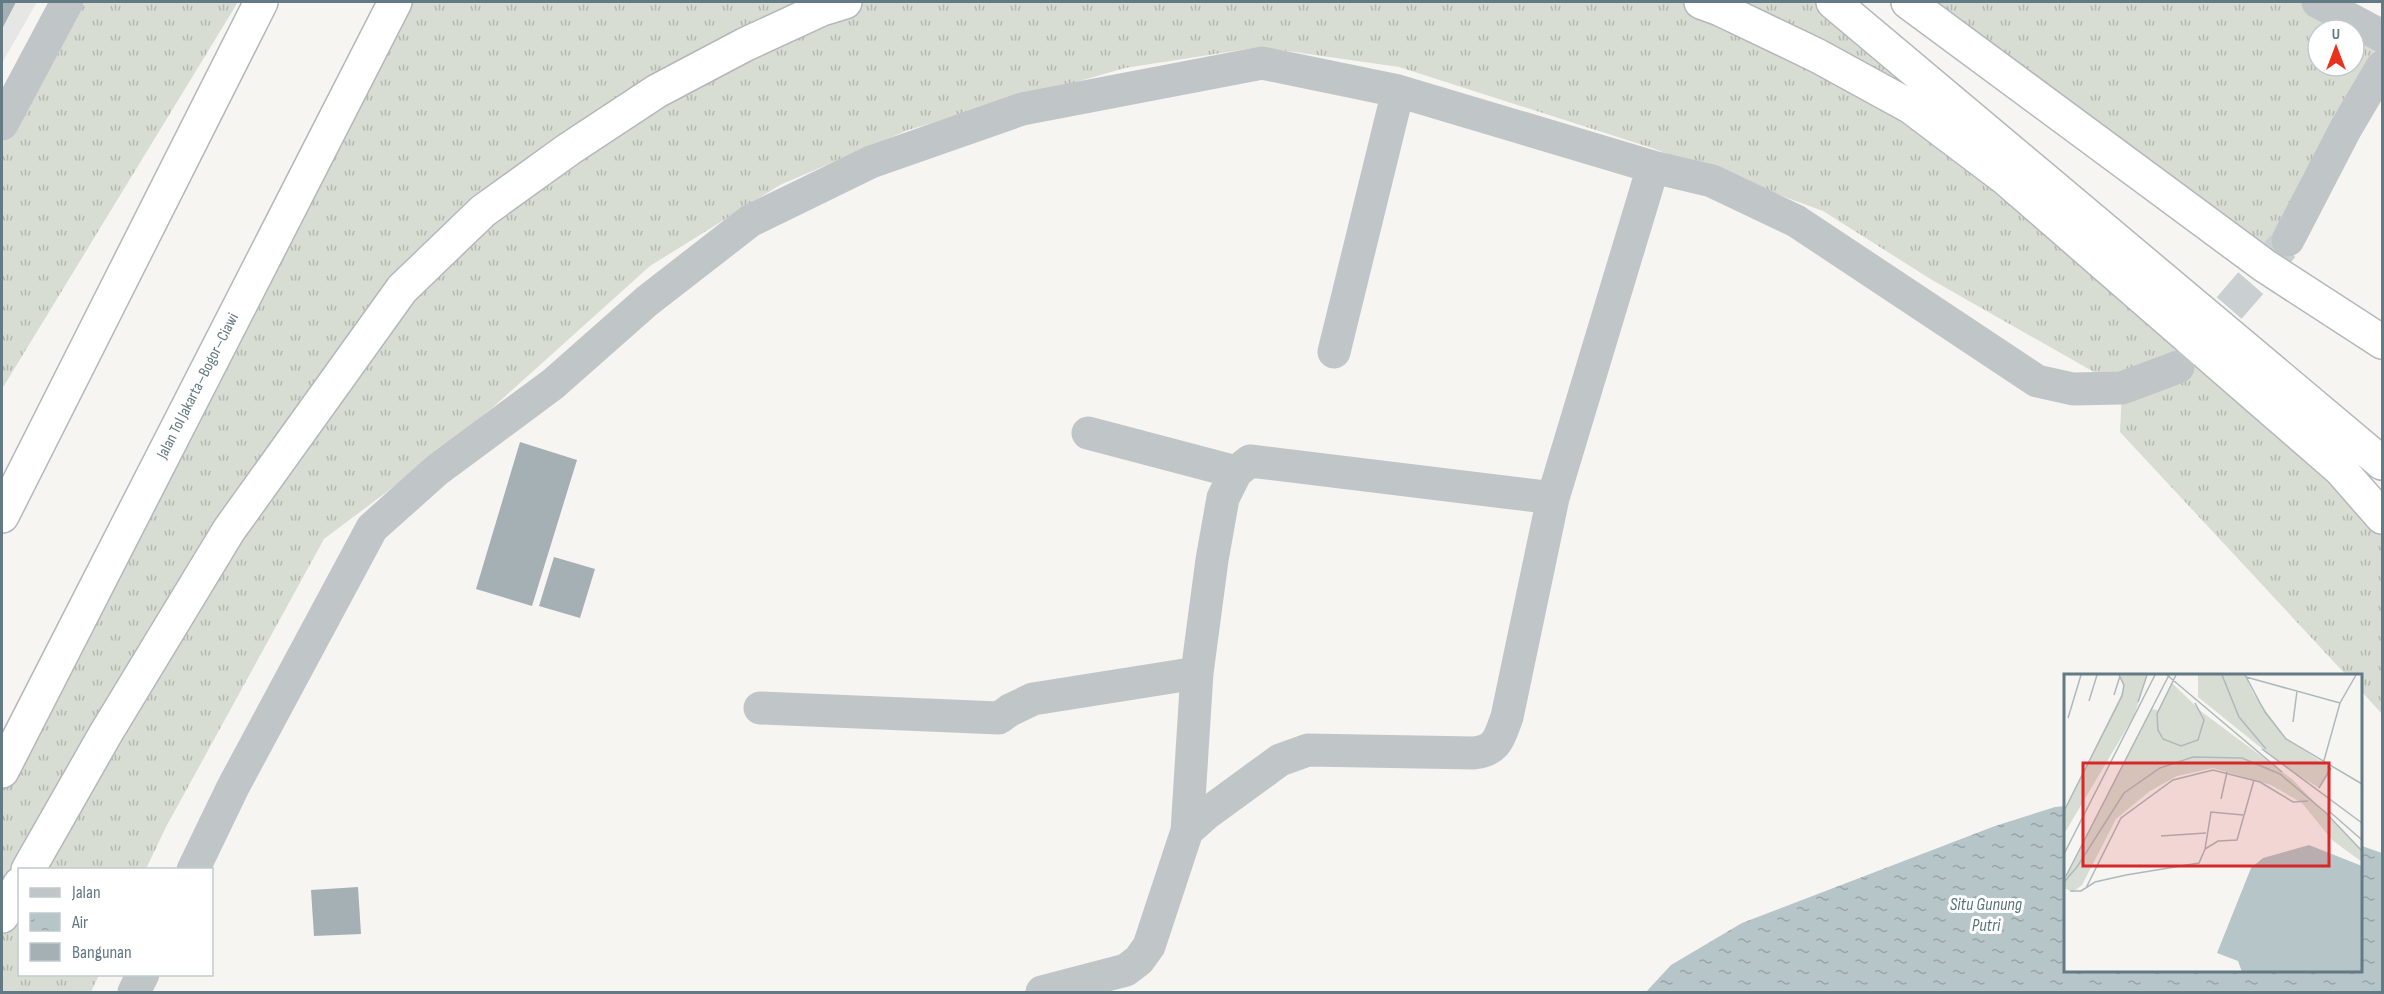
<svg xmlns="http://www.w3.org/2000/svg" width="2384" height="994" font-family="'Sofia Sans Condensed',sans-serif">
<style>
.built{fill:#e6e7e5}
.grass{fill:url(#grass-tufts);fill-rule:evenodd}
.water{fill:url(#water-ripples)}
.building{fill:#a5b0b4}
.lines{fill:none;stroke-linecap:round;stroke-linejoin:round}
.street-tunnel{stroke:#cad0d1;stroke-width:33;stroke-dasharray:33 16;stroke-linecap:butt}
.highway-casing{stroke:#b3b8bb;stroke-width:36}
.street{stroke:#c0c6c8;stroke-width:33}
.highway{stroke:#fff;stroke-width:33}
.labels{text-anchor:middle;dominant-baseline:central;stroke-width:6;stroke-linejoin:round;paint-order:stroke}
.street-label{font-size:16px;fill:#637a84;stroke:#fff}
.water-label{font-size:18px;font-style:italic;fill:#5a767a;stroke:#fff}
.inset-road{fill:none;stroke:#aeb9bc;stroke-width:1.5}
.view{fill:#d62828;fill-opacity:0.15;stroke:#d62828;stroke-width:3}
.inset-edge{fill:none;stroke:#637a84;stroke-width:3}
</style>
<defs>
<pattern id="grass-tufts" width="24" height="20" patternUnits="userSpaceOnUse" patternTransform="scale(1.5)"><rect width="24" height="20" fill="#d8ddd3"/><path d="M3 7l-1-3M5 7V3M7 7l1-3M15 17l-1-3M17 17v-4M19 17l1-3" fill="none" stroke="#b3b8b1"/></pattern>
<pattern id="water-ripples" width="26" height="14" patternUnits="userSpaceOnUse" patternTransform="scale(1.5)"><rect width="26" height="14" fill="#b6c5c8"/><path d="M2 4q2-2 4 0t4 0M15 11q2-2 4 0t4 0" fill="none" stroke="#98a5a8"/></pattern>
</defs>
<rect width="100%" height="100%" fill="#f6f5f2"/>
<!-- built -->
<path class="built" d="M2,2H37L2,63Z"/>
<!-- grass -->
<path class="grass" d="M67,2H238L2,389V124Z
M395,2H1819L2382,517V714L2362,692V676H2347L2120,432L2122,388L1932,280L1823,211L1652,148L1399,67L1260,47L1125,68L908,130L780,185L650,266L491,409L428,461L324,539L166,827L146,869L20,870V974L99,975L91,992H2V771Z
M1908,2H2318L2382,36V67L2288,240L2265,266ZM2318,30H2354V66H2318Z"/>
<!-- water -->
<path class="water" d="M2066,806V972H2362V846L2382,853V992H1646L1671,965L1742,923L1995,826L2055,807Z"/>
<!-- building -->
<path class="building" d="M2,2H16L2,29Z
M520,442L577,460L532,606L476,589Z
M554,557L595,569L580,618L539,606Z
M358,887L361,934L314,936L311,890Z"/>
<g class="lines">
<!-- street-tunnel -->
<path class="street-tunnel" d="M2197,345L2283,246"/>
<!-- highway casing -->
<g class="highway-casing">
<path id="highway" d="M1701,2L1720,9L1818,56L1911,107L2005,178L2340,469L2382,517
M1833,2L2382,463
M1908,2L2265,266L2382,342
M2,516L261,2
M2,771L395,2
M28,870L106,733L229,530L402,289L483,211L569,149L657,91L746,44L822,9L845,2
M2,916L20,884"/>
</g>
<!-- street -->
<path class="street" d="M2318,2L2382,36
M2,124L67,2
M2288,240L2346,128L2382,67
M1334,352L1398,91
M1088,433L1236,472
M760,708L999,718L1010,710L1033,699L1197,673
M1187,831L1206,814L1280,760L1308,750L1474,753C1498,750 1499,738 1507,717L1553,498L1653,167
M193,870L233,787L372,528L437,470L553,384L647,301L750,221L871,162L1022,109L1262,63L1398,91L1653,167L1712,181L1796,221L2037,381L2073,389L2122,388L2178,367
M134,992L143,974
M1042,992L1126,970L1139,960L1149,946L1187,831L1197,673L1212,560L1223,498L1236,472L1250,461L1553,498"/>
<!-- highway -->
<use href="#highway" class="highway"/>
</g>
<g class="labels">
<!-- street labels -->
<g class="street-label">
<text transform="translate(198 386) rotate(-63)">Jalan Tol Jakarta–Bogor–Ciawi</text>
</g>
<!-- water labels -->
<g class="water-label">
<text x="1986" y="904">Situ Gunung<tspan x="1986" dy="21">Putri</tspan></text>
</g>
</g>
<!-- overview -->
<g transform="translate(2064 674)">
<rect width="298" height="298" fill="#f6f5f2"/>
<path d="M55,1H83L70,42L0,160V137L60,15ZM134,1H181L189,19L222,65L267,94L255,114L217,90L134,23ZM108,9L138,38L228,105L298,177V188L268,166L238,129L207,111L149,94L113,102L86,117L52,145L18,211L9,218L0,214V205L87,35L94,36Z" fill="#d8ddd3"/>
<path d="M245,171L298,192V298H178L174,287L153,279L187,194L199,184Z" fill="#b6c5c8"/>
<path class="inset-road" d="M103,1L218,98M112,1L93,40L94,56L99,65L117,72L134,66L140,46L131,29M158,1L175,43L202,75M181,1L201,38L222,65L298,110M182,3L276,29M50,21L56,2M25,27L33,1M74,28L83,1M4,44L17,1M229,48L233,17M198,75L298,149M259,90L276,29L292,1M255,114L267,94M157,125L163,98M0,137L58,22L60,11L55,1M266,138L298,166M97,162L142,159M141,175L154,167L173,166L190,106M0,180L91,1M2,202L105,1M0,208L13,193L60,119L96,94L129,83L178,84L216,100L261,138L298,177M22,214L57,144L109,106L149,96L196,108L229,128L244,127M6,217H17L31,208L62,201L135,189L141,175L147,138L179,141"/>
<path class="view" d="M19,89H265V192H19Z"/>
<rect width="298" height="298" class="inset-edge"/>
</g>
<!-- border -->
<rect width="2384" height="994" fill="none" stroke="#637a84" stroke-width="6"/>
<!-- legend -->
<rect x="18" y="868" width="195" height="108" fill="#ffffff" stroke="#c1cace" stroke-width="1.5"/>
<rect x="30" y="888" width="30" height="9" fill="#c0c6c8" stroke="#c1cace" stroke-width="1.5"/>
<text x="72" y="898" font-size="18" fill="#637a84">Jalan</text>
<rect x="30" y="913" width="30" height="18" fill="url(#water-ripples)" stroke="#c1cace" stroke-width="1.5"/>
<text x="72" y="928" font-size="18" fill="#637a84">Air</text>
<rect x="30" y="943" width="30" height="18" fill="#a5b0b4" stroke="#c1cace" stroke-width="1.5"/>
<text x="72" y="958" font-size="18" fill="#637a84">Bangunan</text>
<!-- north arrow -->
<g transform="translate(2336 48)"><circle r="28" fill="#ffffff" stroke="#c1cace" stroke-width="1.5"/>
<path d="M0-4.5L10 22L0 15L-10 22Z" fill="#ea311e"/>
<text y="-9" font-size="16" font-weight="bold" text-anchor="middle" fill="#637a84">U</text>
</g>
</svg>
